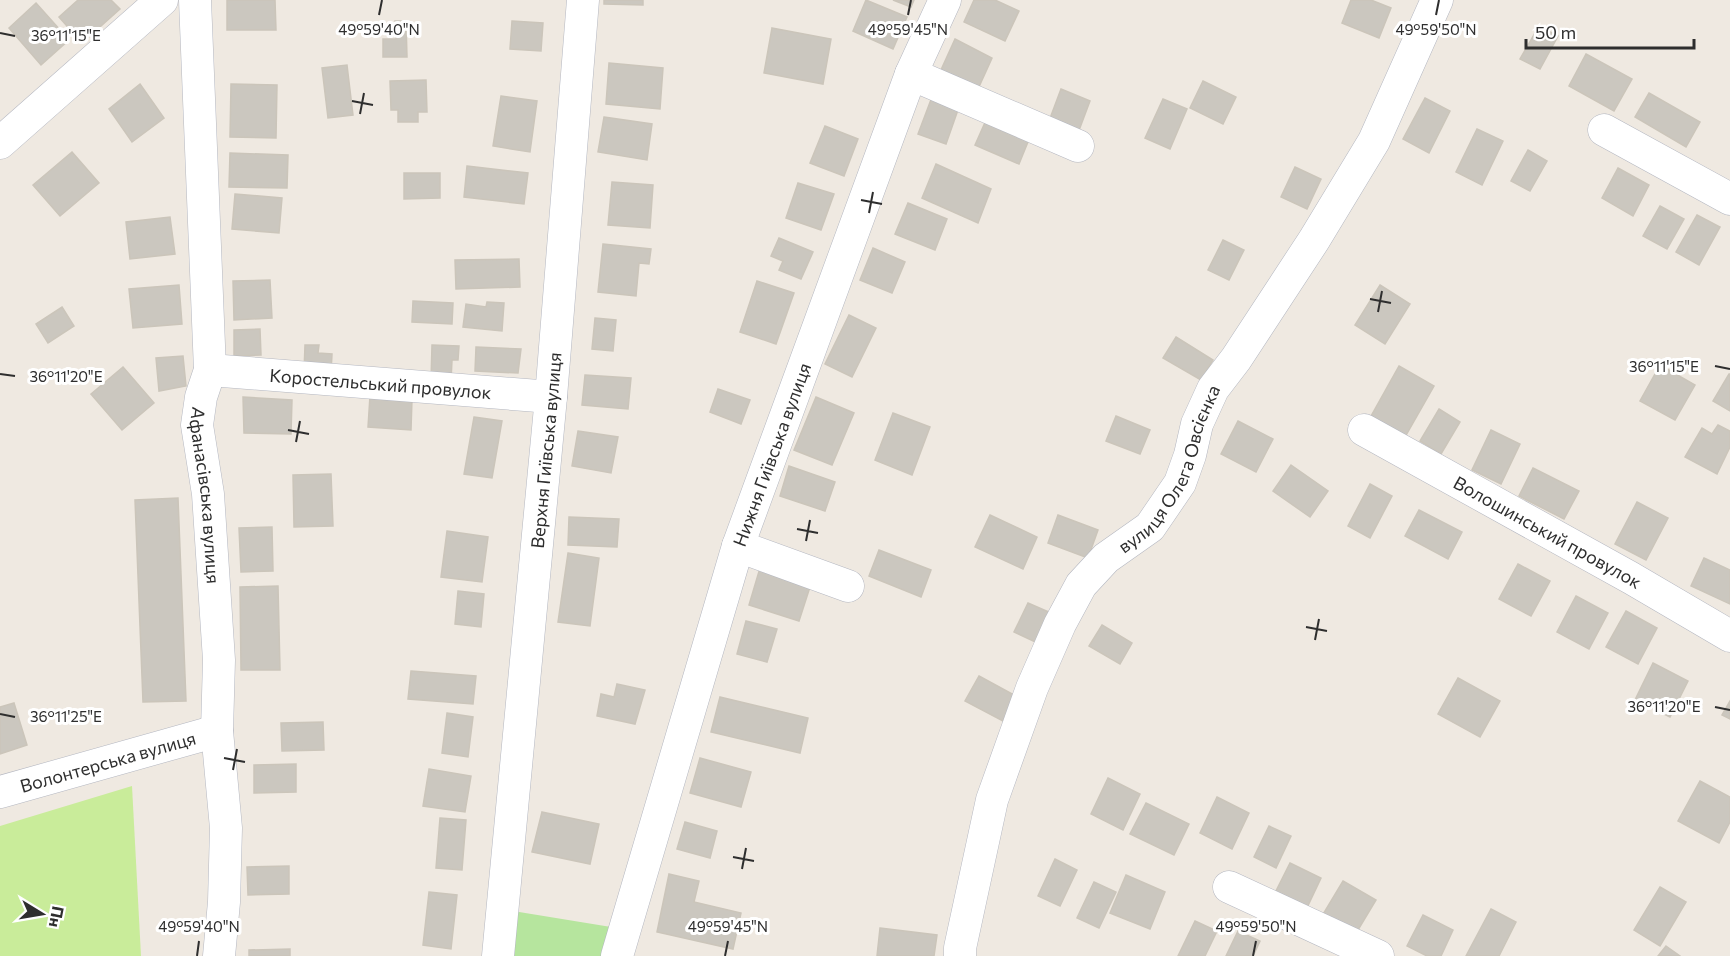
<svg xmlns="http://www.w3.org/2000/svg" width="1730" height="956" font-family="Commissioner,sans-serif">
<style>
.green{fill:#b6e59e}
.pitch{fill:#c9ec9a}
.building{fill:#cbc7bf;stroke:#cbc5ba;stroke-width:1.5}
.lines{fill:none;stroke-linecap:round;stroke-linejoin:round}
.minor-casing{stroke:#b4b7c1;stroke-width:33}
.minor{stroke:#fff;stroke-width:32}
.ticks{fill:none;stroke:#2e2e2e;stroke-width:2}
.labels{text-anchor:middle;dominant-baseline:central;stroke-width:6;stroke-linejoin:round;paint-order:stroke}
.street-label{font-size:18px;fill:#2e2e2e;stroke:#fff}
.ticks-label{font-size:15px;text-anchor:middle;fill:#2e2e2e;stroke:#fff;stroke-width:6;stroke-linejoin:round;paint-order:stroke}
</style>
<rect width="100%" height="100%" fill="#efe9e1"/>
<!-- green -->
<path class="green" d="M513,911L611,927L602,956H509Z"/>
<!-- pitch -->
<path class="pitch" d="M132,786L141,956H0V826Z"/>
<!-- building -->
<path class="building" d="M78,0H111L120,9L82,43L59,17Z
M227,0H275L276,30H227Z
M604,0H643V5L604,4Z
M866,0L907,17L893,49L853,31Z
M893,0H914L911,7Z
M974,0H995L1019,11L1005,41L964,22Z
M1351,0H1371L1391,8L1379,38L1342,23Z
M36,3L69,40L41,65L9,28Z
M395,21H406L407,57H383V39H396Z
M512,21L543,23L541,51L510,49Z
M1539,26L1558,36L1540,69L1520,59Z
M772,28L831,39L823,84L764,73Z
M955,39L992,58L978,89L941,70Z
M1586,54L1632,79L1614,111L1569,86Z
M609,63L663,68L660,109L606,104Z
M347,65L353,115L328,118L322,68Z
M426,80L427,112H418V122H398V110H391L390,81Z
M1203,81L1236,97L1223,124L1190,108Z
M140,84L164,118L132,142L109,109Z
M231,84L277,85L276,138L230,137Z
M1061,89L1090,101L1078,133L1049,121Z
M1649,93L1700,122L1686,147L1635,117Z
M501,96L537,101L530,152L493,146Z
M932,97L959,107L946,144L918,134Z
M1425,98L1450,111L1429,153L1403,139Z
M1163,99L1187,109L1170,149L1145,138Z
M604,117L652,124L647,160L598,152Z
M987,118L1030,137L1019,164L975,145Z
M825,126L858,139L844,176L810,163Z
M1477,129L1503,141L1482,185L1456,172Z
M1528,150L1547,161L1530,191L1511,181Z
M72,152L99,183L60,216L33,185Z
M230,153L288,155L287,188L229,187Z
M936,164L991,189L978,223L922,198Z
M467,166L528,173L524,204L464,197Z
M1295,167L1321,179L1307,209L1281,197Z
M1618,168L1649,185L1633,216L1602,198Z
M404,173H440V198L404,199Z
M612,182L653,185L650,228L608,225Z
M798,183L834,194L821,230L786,218Z
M235,194L282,198L279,233L232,229Z
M908,203L947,219L935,250L895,234Z
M1660,206L1684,219L1667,249L1643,236Z
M1697,215L1720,227L1699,265L1676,252Z
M170,217L175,254L130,259L126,222Z
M779,238L813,252L801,279L779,270L783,261L771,256Z
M1223,240L1244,250L1229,280L1208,270Z
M603,244L651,249L649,264L639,263L636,296L598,292Z
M873,248L905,262L892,293L860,280Z
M519,259L520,287L456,289L455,260Z
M270,280L272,318L234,320L233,281Z
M757,281L794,293L776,344L740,332Z
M179,285L182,324L133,328L129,289Z
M1380,285L1410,304L1385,344L1355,325Z
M413,301L453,303L452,324L412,322Z
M487,302L504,303L502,331L463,327L466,304L486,307Z
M62,307L74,326L48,343L36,324Z
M849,315L876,328L852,377L825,364Z
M595,318L616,320L613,351L592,349Z
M260,329L261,355L234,356V330Z
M1176,337L1213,360L1201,380L1163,358Z
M305,345H319L318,353L332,354L331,373L304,372Z
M432,345L459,346L458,360H452L451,381L431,380Z
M476,347L521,349L518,373L475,371Z
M183,356L186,386L159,391L156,358Z
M1660,365L1695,385L1675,420L1640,401Z
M1399,366L1434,386L1405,437L1370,418Z
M123,367L154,403L122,430L91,394Z
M1729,374H1730V411L1713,401Z
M585,375L631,378L628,409L582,405Z
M718,389L750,400L741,424L710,412Z
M370,396L412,399L411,430L368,427Z
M243,397L292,400L291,434L244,433Z
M816,397L854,413L832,465L794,450Z
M1439,409L1460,422L1441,454L1420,441Z
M893,413L930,427L912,475L875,460Z
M1116,416L1150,430L1140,454L1106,441Z
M474,417L502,421L492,478L464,474Z
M1238,421L1273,439L1256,472L1221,454Z
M1718,425L1730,431V447L1717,474L1685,457L1702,428L1712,434Z
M1491,430L1520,444L1501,484L1472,470Z
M578,431L618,437L611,473L572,466Z
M1291,465L1328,491L1310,517L1273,491Z
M789,466L835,482L825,511L780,496Z
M1533,468L1579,491L1564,519L1519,496Z
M331,474L333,526L294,527L293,475Z
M1370,484L1392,496L1370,538L1348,526Z
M178,498L186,701L143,702L135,500Z
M1637,502L1668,518L1646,560L1615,544Z
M1419,510L1462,532L1448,559L1405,536Z
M990,515L1037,537L1023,569L975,547Z
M1058,515L1098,530L1088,558L1048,543Z
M569,517L619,519L617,547L568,545Z
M272,527L273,571L241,572L239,528Z
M447,531L488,537L482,582L441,577Z
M879,550L931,570L921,597L869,576Z
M568,553L599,558L590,626L558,622Z
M1704,558L1730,570V604L1691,586Z
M1518,564L1550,581L1531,616L1499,599Z
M760,568L810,587L799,621L749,605Z
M278,586L280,670H241L240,587Z
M458,591L484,594L481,627L455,624Z
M1576,596L1608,613L1589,649L1557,632Z
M1028,603L1060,617L1046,647L1014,632Z
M1626,611L1657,628L1638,664L1606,647Z
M746,621L777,629L767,662L737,654Z
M1102,625L1132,643L1120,664L1089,646Z
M1653,663L1688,681L1670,717L1635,700Z
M411,671L476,676L473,704L408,699Z
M979,676L1016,696L1003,721L965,701Z
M1458,678L1500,701L1480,737L1438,714Z
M617,684L645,690L635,724L597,716L601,694L614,697Z
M720,697L808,718L800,753L711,732Z
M1730,701V719L1722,715Z
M14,703L27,745L0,754V707Z
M447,713L473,717L468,757L442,753Z
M323,722L324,750L282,751L281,723Z
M700,758L751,772L741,807L690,793Z
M296,764V792L254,793V765Z
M429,769L471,776L465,812L423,806Z
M1108,778L1140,794L1123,830L1091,814Z
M1700,781L1730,797V822L1719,843L1678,821Z
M1217,797L1249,813L1232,849L1200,833Z
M1146,803L1189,824L1174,855L1130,834Z
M542,812L599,824L590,864L532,852Z
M440,818L466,820L462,870L436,868Z
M685,822L717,831L710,858L677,849Z
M1269,826L1291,836L1276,868L1254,857Z
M1055,859L1077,870L1060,906L1038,896Z
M1290,863L1321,878L1304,914L1272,899Z
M289,866V894L248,895L247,867Z
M669,874L699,881L694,902L741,913L733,949L657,932Z
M1126,875L1165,892L1150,929L1110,913Z
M1343,881L1376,900L1355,935L1322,916Z
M1094,882L1116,892L1099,928L1077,918Z
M1660,887L1686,902L1660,946L1634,930Z
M429,892L457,895L451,949L423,945Z
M1491,909L1516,922L1499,956H1466Z
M1423,915L1453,930L1441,956H1427L1407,946Z
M1195,921L1217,931L1205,956H1178Z
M880,928L937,935L934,956H877Z
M1238,931L1260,941L1253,956H1226Z
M1666,946L1680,956H1658Z
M290,949V956H249V950Z"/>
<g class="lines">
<!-- minor casing -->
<g class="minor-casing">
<g id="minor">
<path id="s1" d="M195,0L210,370L201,397L197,425L208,494L219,660L217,731L226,828L224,902L219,956"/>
<path d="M911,74L1078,146"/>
<path d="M1604,130L1730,199"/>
<path d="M0,143L162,0"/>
<path id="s2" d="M210,370L551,397"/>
<path id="s3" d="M1364,430L1631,578L1730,636"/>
<path d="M738,546L848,586"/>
<path id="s4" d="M0,792L217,731"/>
<path d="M1229,887L1378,956"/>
<path id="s5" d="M498,956L551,397L583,0"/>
<path id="s6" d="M617,956L738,546L911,74L945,0"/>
<path id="s7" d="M960,956V948L992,800L1032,688L1060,624L1081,585L1106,558L1150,527L1180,483L1190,455L1197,424L1213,389L1236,359L1314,240L1374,141L1437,0"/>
</g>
</g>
<!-- minor -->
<use href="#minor" class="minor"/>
</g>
<!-- ticks -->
<path class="ticks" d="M379,15L382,0M908,15L911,0M1436,15L1439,0M0,33L15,36M352,101L373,105M360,114L364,93M861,200L882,204M869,213L873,192M1370,299L1391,303M1378,312L1382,291M1715,366L1730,369M0,374L15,376M288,430L309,434M296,442L300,421M797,529L818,533M806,541L810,520M1306,627L1327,631M1315,640L1319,619M1715,707L1730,710M0,714L15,717M224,758L245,762M233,770L237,749M733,857L754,861M742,869L746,848M197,956L199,941M725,956L728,941M1253,956L1256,941"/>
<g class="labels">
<!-- street labels -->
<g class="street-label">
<text stroke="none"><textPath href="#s2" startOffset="171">Коростельський провулок</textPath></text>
<text stroke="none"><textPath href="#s5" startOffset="508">Верхня Гиївська вулиця</textPath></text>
<text stroke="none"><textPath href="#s6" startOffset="525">Нижня Гиївська вулиця</textPath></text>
<text stroke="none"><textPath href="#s7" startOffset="543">вулиця Олега Овсієнка</textPath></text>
<text stroke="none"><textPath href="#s1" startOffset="498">Афанасівська вулиця</textPath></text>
<text stroke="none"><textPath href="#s3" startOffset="210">Волошинський провулок</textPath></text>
<text stroke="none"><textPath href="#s4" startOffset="112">Волонтерська вулиця</textPath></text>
</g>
</g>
<g class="ticks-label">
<text x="379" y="35">49°59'40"N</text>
<text x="908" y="35">49°59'45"N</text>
<text x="1436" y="35">49°59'50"N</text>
<text x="66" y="41">36°11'15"E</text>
<text x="1664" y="372">36°11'15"E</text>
<text x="66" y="382">36°11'20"E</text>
<text x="1664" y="712">36°11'20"E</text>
<text x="66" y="722">36°11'25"E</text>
<text x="199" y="932">49°59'40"N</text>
<text x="728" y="932">49°59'45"N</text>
<text x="1256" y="932">49°59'50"N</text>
</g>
<!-- north arrow -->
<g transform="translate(42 914) rotate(101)" stroke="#ffffff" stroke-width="4.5" paint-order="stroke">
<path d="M0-4.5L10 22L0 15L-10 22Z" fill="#2e2e2e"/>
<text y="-9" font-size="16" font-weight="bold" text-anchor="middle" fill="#2e2e2e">Пн</text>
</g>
<!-- scale -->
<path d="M1526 39v9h168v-9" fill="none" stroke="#2e2e2e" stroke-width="3"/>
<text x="1535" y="39" font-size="18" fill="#2e2e2e" stroke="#ffffff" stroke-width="4.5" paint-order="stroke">50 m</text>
</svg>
